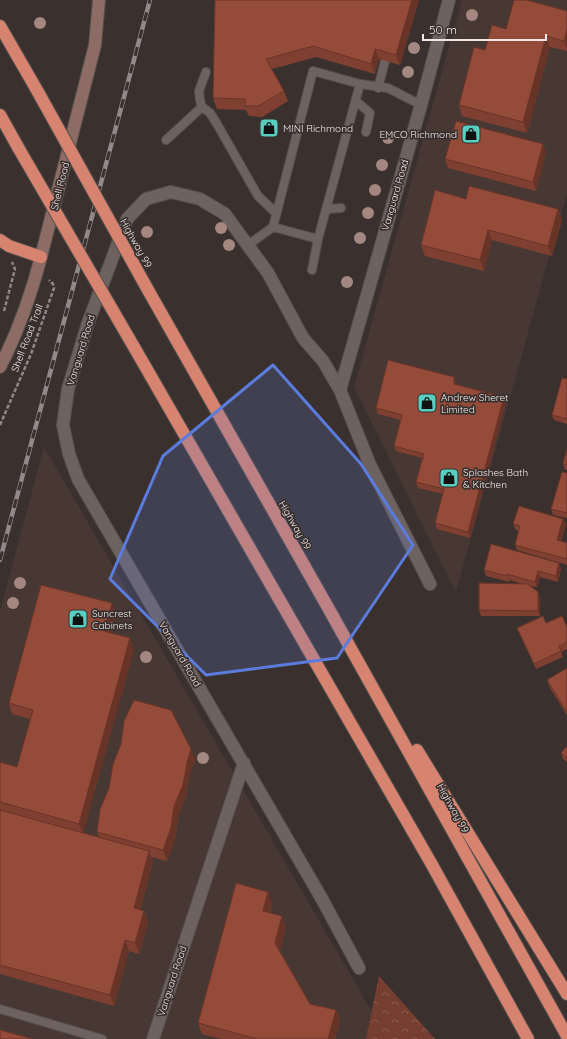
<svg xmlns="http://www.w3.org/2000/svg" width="567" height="1039" font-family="Quicksand,sans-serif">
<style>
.built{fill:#483834}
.forest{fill:url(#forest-crowns)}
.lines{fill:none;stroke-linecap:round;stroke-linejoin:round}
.lane-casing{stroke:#564f4d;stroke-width:10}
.street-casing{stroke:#564f4d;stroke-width:14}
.secondary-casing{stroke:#564f4d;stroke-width:14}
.highway-casing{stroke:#564f4d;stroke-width:14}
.path{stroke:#8f8886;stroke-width:2.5;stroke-dasharray:4 2;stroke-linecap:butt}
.lane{stroke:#6d6260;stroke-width:8}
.street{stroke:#6d6260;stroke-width:12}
.secondary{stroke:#8c6c64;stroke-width:12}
.highway{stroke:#d6836f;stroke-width:12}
.rail-casing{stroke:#928a88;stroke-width:4.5}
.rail{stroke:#3a312f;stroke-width:3;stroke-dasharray:9;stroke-linecap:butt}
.highway-bridge-casing{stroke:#564f4d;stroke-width:14;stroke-linecap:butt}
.highway-bridge{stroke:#d6836f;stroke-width:12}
.tree{fill:#a48780}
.wall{fill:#804031}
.shaded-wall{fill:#683428}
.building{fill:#954b39;stroke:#683428}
.marked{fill:#5b7cdc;fill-opacity:0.2;stroke:#5b7cdc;stroke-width:3;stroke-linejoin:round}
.labels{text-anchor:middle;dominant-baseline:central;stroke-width:3.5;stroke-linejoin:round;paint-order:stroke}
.poi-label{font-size:10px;fill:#ede7e5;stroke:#3a312f;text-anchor:start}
.street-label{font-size:10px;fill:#ede7e5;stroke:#3a312f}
</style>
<defs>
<pattern id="forest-crowns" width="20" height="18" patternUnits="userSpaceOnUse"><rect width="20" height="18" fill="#763e30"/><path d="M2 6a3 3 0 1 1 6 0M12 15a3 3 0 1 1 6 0" fill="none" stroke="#8a5a4e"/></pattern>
</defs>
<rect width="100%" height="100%" fill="#3a312f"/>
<!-- built -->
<path class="built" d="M462,0H567V192L456,592L354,387Z
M44,447L372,1012L366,1039H0V611Z"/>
<!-- forest -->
<path class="forest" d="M379,976L435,1039H366Z"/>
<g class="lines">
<!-- lane casing -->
<g class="lane-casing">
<path id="lane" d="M206,72L199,91L200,100L202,107L210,113L217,124L258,196L276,213
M378,88L385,61
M356,101L370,113L366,132
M166,140L202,107
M327,209L341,208
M273,227L318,239L360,84
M248,245L273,227L313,71L360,84L388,88L421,105
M312,270L318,239
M0,1009L102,1039"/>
</g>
<!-- street casing -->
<g class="street-casing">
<path id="street" d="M340,390L421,105L449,0
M359,968L322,899L78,479L69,454L63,425L68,389L88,323L127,219L146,199L171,192L200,199L225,214L268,273L303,338L323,361L340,390L370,465L430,584
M153,1039L244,763"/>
</g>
<!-- secondary casing -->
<g class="secondary-casing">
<path id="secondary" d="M0,367C18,332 31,295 41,257L95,45L99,0"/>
</g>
<!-- highway casing -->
<g class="highway-casing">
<path id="highway" d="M0,26L38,92
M0,115L19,149
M0,240L9,246L41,257
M148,290L326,604L567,1036
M134,347L431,863L528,1039
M417,750L567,994"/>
</g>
<!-- path -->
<path class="path" d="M4,311L15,269L12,262
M0,425L31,354L54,288L53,284L49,280"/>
<!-- lane -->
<use href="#lane" class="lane"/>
<!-- street -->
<use href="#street" class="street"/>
<!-- secondary -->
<use href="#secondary" class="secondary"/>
<!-- highway -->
<use href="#highway" class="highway"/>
<!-- rail casing -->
<g class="rail-casing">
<path id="rail" d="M0,560L150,0"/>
</g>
<!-- rail -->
<use href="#rail" class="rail"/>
<!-- highway-bridge casing -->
<g class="highway-bridge-casing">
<path id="highway-bridge" d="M38,92L148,290
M19,149L134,347"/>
</g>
<!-- highway-bridge -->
<use href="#highway-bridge" class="highway-bridge"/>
</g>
<!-- trees -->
<g class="tree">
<circle cx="472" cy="15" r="6"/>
<circle cx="40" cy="23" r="6"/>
<circle cx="414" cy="48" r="6"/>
<circle cx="408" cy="72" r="6"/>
<circle cx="388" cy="138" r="6"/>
<circle cx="382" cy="165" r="6"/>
<circle cx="375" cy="190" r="6"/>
<circle cx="368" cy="213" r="6"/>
<circle cx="221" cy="228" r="6"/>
<circle cx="147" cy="232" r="6"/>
<circle cx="360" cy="238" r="6"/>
<circle cx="229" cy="245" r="6"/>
<circle cx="347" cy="282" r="6"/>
<circle cx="20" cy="583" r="6"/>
<circle cx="13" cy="603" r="6"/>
<circle cx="146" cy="657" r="6"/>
<circle cx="203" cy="758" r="6"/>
</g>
<!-- wall -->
<path class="wall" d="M215,0H419L400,65L379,59L375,74L316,57L272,69L284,91L288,101L262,117L249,116L246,110L217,109L213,98Z
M567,11V51L550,47L527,133L462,116L459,105L485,50L506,29Z
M546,152L536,191L448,168L445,159Z
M466,199L558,209L562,220L552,256L492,240L484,271L425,256L421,245Z
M567,379V424L554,420L552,415Z
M456,383V384L506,402L470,538L437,529L435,523L443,494L418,488L416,482L422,458L396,451L394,446L401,420L378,414L376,408Z
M567,449V470H565L563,464Z
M567,473V518L553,515L551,509Z
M563,519L566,524L561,541L567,543V565L517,550L515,545L519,531L516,530L513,524Z
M559,563L561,569L558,582L540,577L537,587L531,586L540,598V616H481L479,610L523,584L509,580V582L486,576L484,570Z
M116,614L111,633L134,649L83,833L99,837L97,832L195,759L190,773L186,796L178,817L175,839L167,861L151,857L153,862L140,910L144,911L148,922L139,954L129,951L114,1006L0,974V762L17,767L30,719L12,714L9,703Z
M546,623L567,627V649L561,652L563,657L536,669L517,628Z
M567,668V715L550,688L547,680Z
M567,746V762L563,759L561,753Z
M272,902L270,913L286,927L279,951L310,1004L336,1010L340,1021L335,1039H222L202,1034L198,1023Z"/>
<!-- shaded-wall -->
<path class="shaded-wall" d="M412,0H419L400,65L396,55Z
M567,29V49L564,41Z
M546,36L550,47L527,133L523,122Z
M375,49L379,59L375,74L371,64Z
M543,144L546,152L536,191L533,182Z
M558,209L562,220L552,256L548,246Z
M488,230L492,240L484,271L480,260Z
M454,377L456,383V389L454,384Z
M504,397L506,402L470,538L468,532Z
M563,519L566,524L559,546L557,540Z
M559,563L561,569L558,582L556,576Z
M538,571L540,577L537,587L535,582Z
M538,592L540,598V616L538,611Z
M112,603L116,614L108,642L104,631Z
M130,638L134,649L83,834L79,824Z
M191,749L195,759L190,773L186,796L178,817L175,839L167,861L163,850L187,763Z
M149,851L153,862L137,919L134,908Z
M268,892L272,902L267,922L263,911Z
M144,911L148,922L139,954L135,943Z
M282,916L286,927L279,954L275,943Z
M125,940L129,951L114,1006L110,995Z
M336,1010L340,1021L335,1039H328Z"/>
<!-- building -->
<path class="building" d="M215,0H412L396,55L375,49L371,64L313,46L266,59L284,91L258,106H245V99L213,98Z
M514,0H527L567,11V29L564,41L546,36L523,122L459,105L474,47L485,50L492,25L506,29Z
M456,121L543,144L533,182L445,159Z
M469,186L558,209L548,246L488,230L480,260L421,245L435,190L466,199Z
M388,360L454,377V384L504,397L468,532L435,523L444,489L416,482L424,454L394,446L402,415L376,408Z
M562,378L567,379V419L552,415Z
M567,449V465L563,464Z
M562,472L567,473V513L551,509Z
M519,506L563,519L557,540L567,543V559L515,545L520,526L513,524Z
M491,544L559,563L556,576L538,571L535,582L507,574V576L484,570Z
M479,583L528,584L538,592V611L479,610Z
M41,585L112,603L104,631L130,638L79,824L0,802V762L17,767L33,710L9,703Z
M543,616L546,623L562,616L567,627V642L559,646L561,651L534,664L517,628Z
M567,668V712L547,680Z
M134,700L171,710L191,749L187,763L183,785L174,806L171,828L163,850L97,832L100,809L109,788L113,764L121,744L124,721Z
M567,746V758L561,753Z
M0,810L149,851L134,908L144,911L135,943L125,940L110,995L0,965Z
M236,883L268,892L263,911L282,916L275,943L310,1004L336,1010L328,1039H257L198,1023Z
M0,1030L33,1039H0Z"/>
<!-- marked area -->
<path class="marked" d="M273,365L361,464L413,545L337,658L206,675L110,579L163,456Z"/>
<!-- icons -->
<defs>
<g id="shop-square" transform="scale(1)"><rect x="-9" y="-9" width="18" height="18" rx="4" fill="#58cec0" stroke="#3a312f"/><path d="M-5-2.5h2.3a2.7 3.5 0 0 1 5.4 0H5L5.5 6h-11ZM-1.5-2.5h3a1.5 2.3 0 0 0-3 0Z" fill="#111"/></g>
</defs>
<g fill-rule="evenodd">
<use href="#shop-square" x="269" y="128"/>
<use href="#shop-square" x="471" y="134"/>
<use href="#shop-square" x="427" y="403"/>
<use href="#shop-square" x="449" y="478"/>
<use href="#shop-square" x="78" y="619"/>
</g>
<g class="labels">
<!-- poi labels -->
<g class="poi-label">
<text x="283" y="128">MINI Richmond</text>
<text x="457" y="134" text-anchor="end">EMCO Richmond</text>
<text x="441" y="397">Andrew Sheret<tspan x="441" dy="12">Limited</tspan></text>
<text x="463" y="472">Splashes Bath<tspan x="463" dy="12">&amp; Kitchen</tspan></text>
<text x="92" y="613">Suncrest<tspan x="92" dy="12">Cabinets</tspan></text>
</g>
<!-- street labels -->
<g class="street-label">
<text transform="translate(60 186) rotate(-76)">Shell Road</text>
<text transform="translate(395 195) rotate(-74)">Vanguard Road</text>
<text transform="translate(136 243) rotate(61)">Highway 99</text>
<text transform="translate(27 338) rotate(-69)">Shell Road Trail</text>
<text transform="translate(81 350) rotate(-73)">Vanguard Road</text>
<text transform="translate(295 525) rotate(60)">Highway 99</text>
<text transform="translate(180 654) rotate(60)">Vanguard Road</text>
<text transform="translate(453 808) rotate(61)">Highway 99</text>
<text transform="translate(172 981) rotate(-72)">Vanguard Road</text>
</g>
</g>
<!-- scale -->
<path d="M423 34v6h123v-6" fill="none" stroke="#ede7e5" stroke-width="2"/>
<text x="429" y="34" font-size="12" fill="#ede7e5" stroke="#3a312f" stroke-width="3" paint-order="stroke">50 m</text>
</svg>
